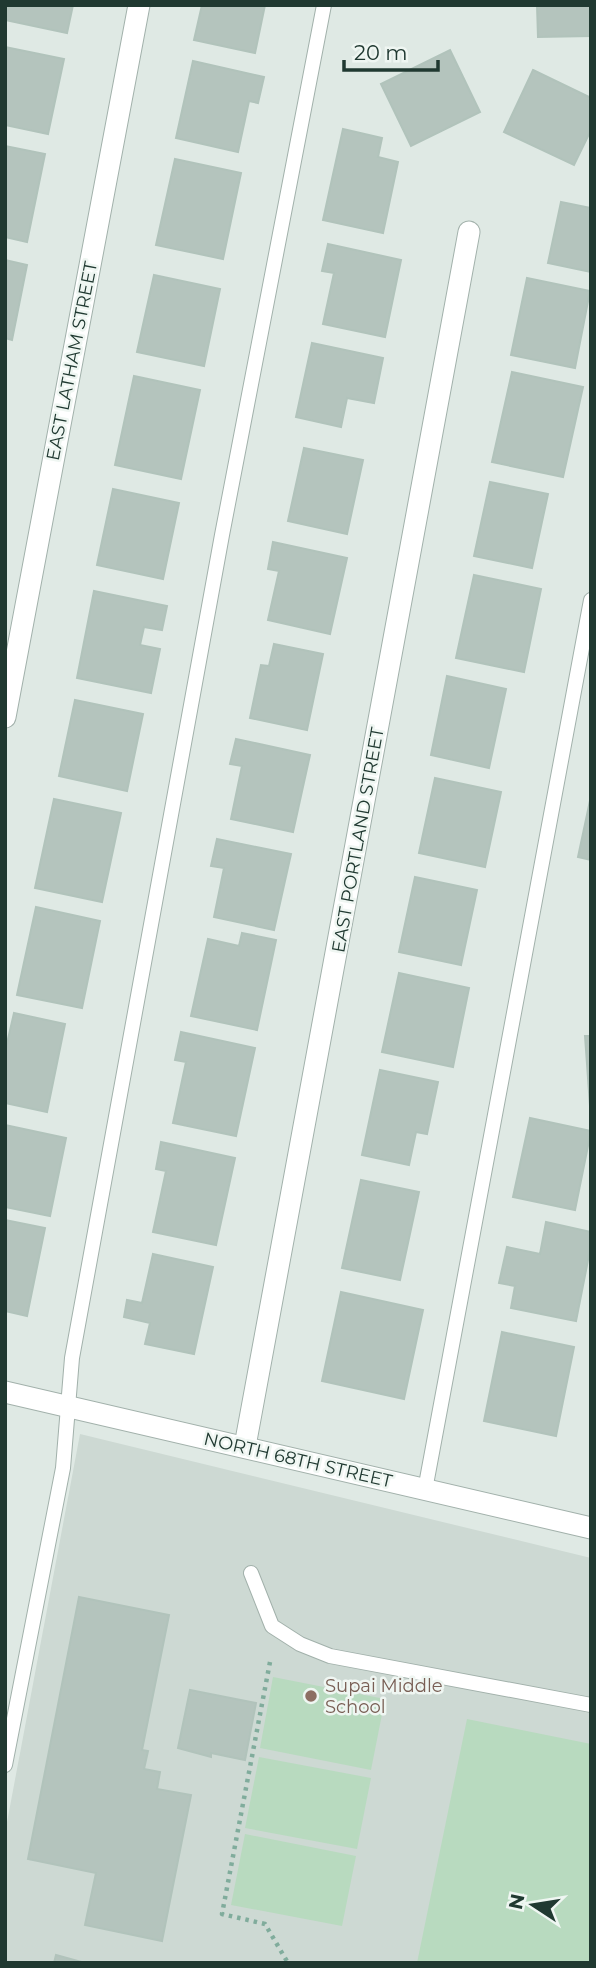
<svg xmlns="http://www.w3.org/2000/svg" width="596" height="1968" font-family="Montserrat,sans-serif">
<style>
.built{fill:#cdd9d3}
.green{fill:#b8dabf}
.building{fill:#b4c4bd;stroke:#b1c3bb;stroke-width:2}
.lines{fill:none;stroke-linecap:round;stroke-linejoin:round}
.service-casing{stroke:#a2b1ab;stroke-width:16}
.minor-casing{stroke:#a2b1ab;stroke-width:23}
.tertiary-casing{stroke:#a2b1ab;stroke-width:23}
.path{stroke:#80ac9c;stroke-width:4.5;stroke-dasharray:3.5 5;stroke-linecap:butt}
.service{stroke:#fff;stroke-width:14}
.minor{stroke:#fff;stroke-width:21}
.tertiary{stroke:#fff;stroke-width:21}
.education-dot{fill:#8d6e63;stroke:#eff6f2;stroke-width:2.5}
.labels{text-anchor:middle;dominant-baseline:central;stroke-width:5;stroke-linejoin:round;paint-order:stroke}
.street-label{font-size:18px;fill:#203931;stroke:#eff6f2}
.education-label{font-size:18px;fill:#785e54;stroke:#eff6f2;text-anchor:start}
</style>
<rect width="100%" height="100%" fill="#dfe9e4"/>
<!-- built -->
<path class="built" d="M80,1434L591,1558V1963H5V1833Z"/>
<!-- green -->
<path class="green" d="M273,1677L385,1699L371,1770L260,1748Z
M467,1719L591,1744V1963H417Z
M259,1757L371,1778L357,1849L245,1828Z
M245,1834L356,1856L342,1926L231,1905Z"/>
<!-- building -->
<path class="building" d="M5,5H73L67,33L5,20Z
M202,5H265L255,53L194,40Z
M537,5H591V36L538,37Z
M5,47L64,59L48,134L5,125Z
M450,50L480,112L411,146L381,84Z
M193,61L264,77L258,103L249,101L238,152L176,138Z
M533,70L591,98V130L574,165L504,132Z
M343,129L382,138L378,157L398,162L383,233L323,220Z
M5,146L45,154L27,242L5,237Z
M175,159L241,173L223,259L156,245Z
M561,202L591,208V272L548,263Z
M328,244L401,260L385,337L323,324L334,273L322,271Z
M5,260L27,265L12,340L5,338Z
M154,275L220,289L204,366L137,352Z
M527,278L590,291L575,368L511,355Z
M312,343L383,358L374,403L347,398L341,427L296,417Z
M512,372L583,387L563,477L492,462Z
M134,376L200,390L181,479L115,465Z
M304,448L363,460L347,534L288,521Z
M490,482L548,494L532,568L474,556Z
M113,489L179,503L163,579L97,565Z
M273,542L347,558L330,634L268,620L279,571L268,569Z
M474,575L541,589L524,672L456,658Z
M94,591L167,606L162,630L144,627L140,645L160,649L151,693L77,678Z
M274,644L323,654L307,730L250,718L261,665L269,666Z
M447,676L506,689L489,768L431,755Z
M75,700L143,714L127,791L59,776Z
M236,739L310,755L293,832L231,819L242,766L230,764Z
M435,778L501,792L485,867L419,853Z
M591,796V860L578,857Z
M54,799L121,813L102,902L35,888Z
M217,839L291,854L274,930L214,917L224,868L211,866Z
M415,877L477,890L461,965L399,952Z
M36,907L100,921L82,1008L17,995Z
M242,933L276,940L257,1030L191,1016L208,939L239,946Z
M399,973L469,988L453,1067L382,1052Z
M14,1013L65,1024L47,1112L5,1103V1052Z
M181,1032L255,1048L236,1136L173,1123L186,1062L175,1060Z
M585,1036H591V1106H590Z
M380,1070L438,1082L427,1134L416,1132L409,1165L362,1155Z
M530,1118L591,1131L575,1210L513,1197Z
M5,1125L66,1138L50,1216L5,1207Z
M161,1142L235,1158L216,1245L153,1232L166,1171L156,1169Z
M361,1180L419,1192L400,1280L342,1268Z
M5,1220L45,1228L27,1316L5,1311Z
M546,1222L591,1232V1245L576,1321L511,1308L515,1286L499,1283L507,1247L540,1254Z
M153,1254L213,1267L194,1354L145,1344L150,1323L124,1317L127,1300L142,1303Z
M341,1292L423,1310L404,1399L322,1381Z
M502,1332L574,1347L556,1436L484,1421Z
M79,1597L169,1615L142,1750L148,1751L144,1769L160,1772L157,1789L191,1795L162,1941L85,1925L96,1873L28,1859Z
M190,1690L256,1703L245,1760L211,1753V1757L178,1748Z
M56,1955L85,1963H54Z"/>
<g class="lines">
<!-- service casing -->
<g class="service-casing">
<path id="service" d="M425,1490L591,600
M251,1573L272,1626L300,1644L330,1656L591,1705
M5,1765L63,1468L72,1358L222,535L324,5"/>
</g>
<!-- minor casing -->
<g class="minor-casing">
<path id="minor" d="M5,717L139,5
M245,1446L469,232"/>
</g>
<!-- tertiary casing -->
<g class="tertiary-casing">
<path id="tertiary" d="M5,1392L591,1528"/>
</g>
<!-- path -->
<path class="path" d="M270,1662L222,1914L265,1924L288,1963"/>
<!-- service -->
<use href="#service" class="service"/>
<!-- minor -->
<use href="#minor" class="minor"/>
<!-- tertiary -->
<use href="#tertiary" class="tertiary"/>
</g>
<!-- markers -->
<circle class="education-dot" cx="311" cy="1696" r="7"/>
<g class="labels">
<!-- street labels -->
<g class="street-label">
<text transform="translate(72 361) rotate(-79)">EAST LATHAM STREET</text>
<text transform="translate(358 840) rotate(-80)">EAST PORTLAND STREET</text>
<text transform="translate(298 1460) rotate(13)">NORTH 68TH STREET</text>
</g>
<!-- education labels -->
<g class="education-label">
<text x="325" y="1686">Supai Middle<tspan x="325" dy="21">School</tspan></text>
</g>
</g>
<!-- border -->
<rect width="596" height="1968" fill="none" stroke="#203931" stroke-width="14"/>
<!-- north arrow -->
<g transform="translate(533 1905) rotate(282)" stroke="#eff6f2" stroke-width="5" paint-order="stroke">
<path d="M0-5L12 26L0 18L-12 26Z" fill="#203931"/>
<text y="-10" font-size="19" font-weight="bold" text-anchor="middle" fill="#203931">N</text>
</g>
<!-- scale -->
<path d="M344 60v10h94v-10" fill="none" stroke="#203931" stroke-width="3.5"/>
<text x="354" y="60" font-size="21" fill="#203931" stroke="#eff6f2" stroke-width="5" paint-order="stroke">20 m</text>
</svg>
